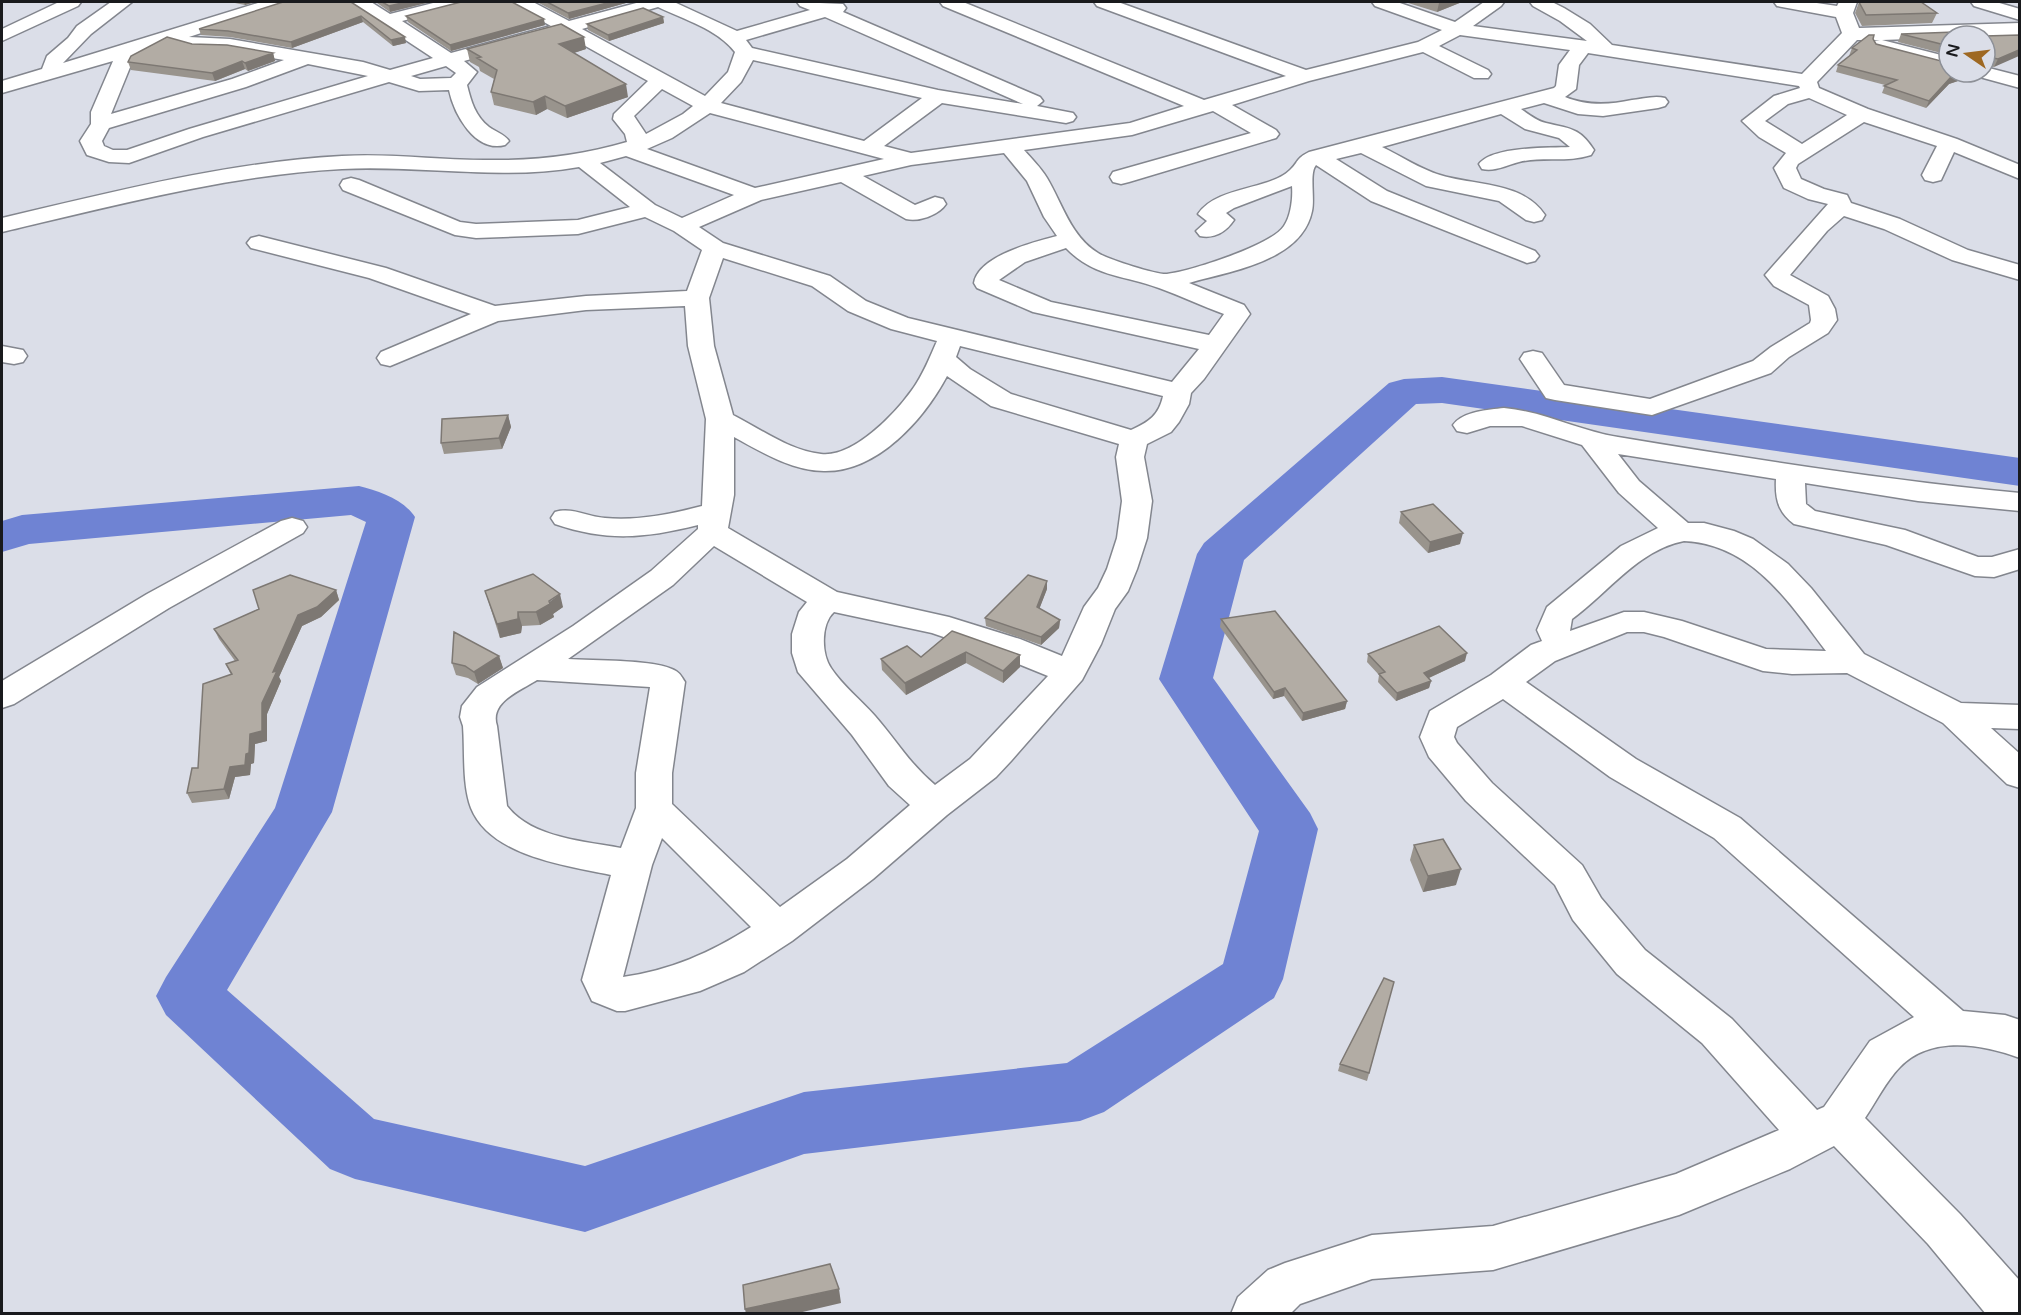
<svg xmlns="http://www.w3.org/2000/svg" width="2021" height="1315" font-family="'Varela Round',sans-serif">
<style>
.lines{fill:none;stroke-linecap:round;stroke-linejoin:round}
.river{fill:#6f83d3;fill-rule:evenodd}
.minor-casing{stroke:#83868e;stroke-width:3}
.minor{fill:#fff;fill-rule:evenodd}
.wall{fill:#99948d}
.shaded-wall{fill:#7d7873}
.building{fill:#b2aca4;stroke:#7d7873;stroke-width:1.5}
</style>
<rect width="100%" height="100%" fill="#dbdee8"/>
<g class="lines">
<!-- river -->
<path class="river" d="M1442,377L2020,458V486L1442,403L1416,404L1244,560L1213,678L1310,813L1318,829L1283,979L1274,998L1104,1112L1080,1121L804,1154L585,1232L355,1179L330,1169L166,1015L156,996L166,977L275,808L366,522L351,515L29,544L2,552V521L22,515L359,486C379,491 403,499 415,517L332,812L227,990L374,1119L585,1166L804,1092L1067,1063L1223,964L1259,831L1159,679L1197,554L1204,543L1389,383L1404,379Z"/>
<!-- minor casing -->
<g class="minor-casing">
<path id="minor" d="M59,2H81L78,6L2,41V29Z
M111,2H132L91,34L63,63L261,2H286L283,6L189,37L230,39L363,62L390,70L433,58L354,6L351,2H371L390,14L437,2H465L462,6L402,21L451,53L551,26L515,6L512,2H533L569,21L640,2H674L737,31L810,10L800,6L797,2L843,4L846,8L843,12L1040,97L1043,101L1037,106L1073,113L1076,117L1073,121L1066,123L942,103L884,146L911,153L1130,123L1184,106L943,6L940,2H963L1204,100L1286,76L1097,6L1094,2H1118L1306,70L1418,42L1442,30L1375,6L1372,2H1397L1455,22L1484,2H1504L1501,6L1473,26L1587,41L1560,21L1533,6L1530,2H1552L1564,8L1590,24L1612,45L1802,74L1842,33L1836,17L1777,6L1774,2H1810L1837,6L1839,2H1857L1853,13L1859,28L2020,23V35L1882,40L1949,57V69L1874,49L1872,45L1874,41L1880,40H1857L1817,82L1819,88L1868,109L1957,139L2020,165V179L1954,152L1941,180L1933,182L1925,180L1922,175L1937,146L1864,122L1798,164L1796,168L1801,179L1824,189L1847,195L1851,203L1900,219L1968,250L2020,265V280L1952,260L1884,229L1844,216L1827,231L1790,275L1828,296L1835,309L1837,320L1828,333L1789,357L1771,373L1652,415L1555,400L1546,398L1520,359L1524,353L1533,351L1542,353L1564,385L1650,399L1753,361L1771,347L1810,323L1811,320L1809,305L1774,286L1765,275L1828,204L1808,199L1784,188L1774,168L1786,153L1759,137L1742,121L1774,96L1800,88L1799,86L1588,53L1579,65L1576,89L1565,97C1587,106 1609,105 1632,100C1643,99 1654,95 1665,98L1668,102L1665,106L1658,108L1603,116L1578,114L1544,103L1521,109C1528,114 1537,121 1546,123C1570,129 1579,127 1594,150L1591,155C1567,163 1543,156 1519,162C1507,165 1495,172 1482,169L1479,164C1492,146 1550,148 1570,147L1559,138L1525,129L1501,114L1382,147C1401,156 1420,169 1440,175C1475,186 1522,181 1545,215L1542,220L1534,222L1526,220L1499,201L1426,186L1361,153L1336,159L1387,191L1535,251L1539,256L1535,261L1527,263L1371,201L1316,165C1309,173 1315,198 1312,211C1302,261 1231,271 1189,283L1244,305L1250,314L1204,379L1191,393L1189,404L1179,422L1171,432L1147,444L1144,457L1152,501L1147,538L1137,569L1128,591L1115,609L1101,644L1082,680L1011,761L996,777L947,815L873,879L792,941L744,972L700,991L625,1011H617L592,1001L582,980L611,875C567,866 490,856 471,808C462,784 465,752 463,726L460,717L462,706L477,687L573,626L651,571L698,529V525C646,538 607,542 555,524L551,518L555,512C573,507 588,517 605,518C638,521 671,514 702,506L706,419L688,346L685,306L586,310L498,321L390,366L381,364L377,358L381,352L471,314L369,278L251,248L247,243L251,238L259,236L386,268L495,306L586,296L687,291L702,250L674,231L645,217L578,234L476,238L455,235L343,190L340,185L343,180L351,178L359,180L460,222L476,224L578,220L630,207L579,167C500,181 422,165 342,169C228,175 113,206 2,232V218C113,192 228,162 342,156C390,153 437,160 484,160C533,161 580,156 627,142L625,134L613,119L614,114L648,81L564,34L464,61L477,72L467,85C471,101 475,116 489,127C496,132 504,134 509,141L505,145C475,153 454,114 449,90L419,91L389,82L203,137L129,163L109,162L87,155L80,141L91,124V112L113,61L2,93V81L42,69L47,56L68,38L77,26ZM658,7C685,20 717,29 735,52L728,72L705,96L582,29ZM825,17L1023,104L938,90L752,48L746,40ZM1460,35L1570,50L1559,65L1556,86L1554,88L1309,152C1295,159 1299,162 1290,170C1270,190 1217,186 1198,214L1207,221L1196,231L1200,236C1214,239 1226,232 1234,220L1226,213L1234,208L1292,186C1293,198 1291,216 1284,226C1272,245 1191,271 1167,274C1157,275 1107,259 1098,253C1071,237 1062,203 1047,178C1041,168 1032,159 1024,150L1132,135L1213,111L1251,133L1113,172L1110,177L1113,182L1121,184L1129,182L1276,138L1279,134L1276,130L1232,105L1309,81L1423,52L1474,78H1488L1491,74L1488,70L1439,46ZM170,43L195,50L230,51L284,60L232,79L111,114L135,55ZM753,60L922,98L864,141L721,103L741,82ZM308,64L368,76L189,129L127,150H113L104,146L102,141L109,128L246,87ZM446,66L456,73L451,78L420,79L411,76ZM662,89L693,106L683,114L646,134L634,116ZM1809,98L1847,115L1802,144L1765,121L1788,104ZM710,113L884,159L755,188L647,149L672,138ZM1004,153L1027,181L1044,217L1057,236C1034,242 978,256 974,283L977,288L1033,312L1199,349L1172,382L908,318L866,301L830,276L723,243L699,227L761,200L841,182L906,219C919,222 939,215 946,204L943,199L935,197L915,205L863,176L911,165ZM626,156L734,195L682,218L655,205L600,163ZM1066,248C1094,277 1123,275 1159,288C1181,296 1202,306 1224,314L1209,335L1051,302L999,280L1025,262ZM723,258L812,286L848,311L891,329L937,341C930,357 923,375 912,390C895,414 853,458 821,454C790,451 759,428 733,415L714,346L709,298ZM960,346L1163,396C1159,415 1149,422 1131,430L1011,394L970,369L956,357ZM947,376L991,406L1119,444L1116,457L1122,501L1117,538L1107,569L1098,588L1084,607L1062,656L1020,639L949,617L837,592L728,528L734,495V437C761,452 793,471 824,471C878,472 924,419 947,376ZM714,546L807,602L799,612L792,634V653L798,672L852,735L889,786L910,805L847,859L780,907L672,804V773L685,682C682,678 681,674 676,671C657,659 593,661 568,659L673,585ZM834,612L932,633L996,655L1048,676L970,759L935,785C909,763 896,740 875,716C861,700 842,685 831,668C821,653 821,624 834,612ZM537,680L650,687L636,773V808L621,848C584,841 531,838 507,806L497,726C489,702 520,691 537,680ZM662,838L751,927C710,953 671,970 623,977L652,865Z
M1971,2H1996L2020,9V20L1974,6Z
M1985,67L2020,76V88L1976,76L1973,72H1985Z
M2,346L23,350L27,356L23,362L14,364L2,362Z
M1504,408C1546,412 1579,431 1618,437C1751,459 1885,480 2020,493V511L1918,501L1805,483L1806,504L1815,511L1905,530L1978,557H1992L2020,549V569L1994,577L1975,576L1886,545L1794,524C1778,512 1775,499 1776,479L1618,454L1639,481L1688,523H1704L1734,531L1753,539L1788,564L1811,588L1864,654L1961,703L2020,705V729L1991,728L2020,754V788L2007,784L1943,723L1847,673L1792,674L1763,671L1664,637L1644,632H1627L1555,661L1526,682L1636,759L1740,818L1963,1011L2005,1015L2020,1020V1058C1982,1044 1931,1035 1900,1067C1886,1081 1876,1102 1865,1118L1960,1214L2020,1281V1314H1986L1928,1244L1834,1146L1790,1169L1679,1215L1493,1270L1372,1279L1300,1304L1290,1314H1231L1238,1297L1268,1270L1285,1263L1372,1235L1493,1226L1676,1174L1779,1130L1702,1043L1617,974L1573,920L1555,885L1466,801L1429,757L1420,737L1430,711L1491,675L1531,645L1542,641L1537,630L1547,607L1621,546L1658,528L1619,493L1582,445L1522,426H1490L1467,433L1457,431L1453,425C1463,411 1488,410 1504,408ZM1684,541C1752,544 1789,602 1826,651L1766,649L1682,621L1644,612H1624L1570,631L1572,619C1609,592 1638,550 1684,541ZM1503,699L1610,777L1714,838L1914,1017L1870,1041L1824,1107L1817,1110L1732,1019L1645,950L1601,898L1582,865L1492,783L1457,743L1454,737L1457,727Z
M292,518L303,521L307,527L303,533L169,608L14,704L2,708V681L147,594L281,521Z"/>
</g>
<!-- minor -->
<use href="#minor" class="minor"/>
</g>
<!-- wall -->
<path class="wall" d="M230,2H229H255L245,5Z
M351,2L406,43L393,46L363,22L292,48L230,37L201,35L199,29Z
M377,2H430L390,12L377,3Z
M461,2L545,25L451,51L408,22L406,16Z
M537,2H626V3L569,19Z
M1405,2H1462L1437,12Z
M1859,2H1921L1937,13L1932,23L1862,26L1855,13Z
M663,17L664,23L609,41L588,30L587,24Z
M1901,34L1949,36V55L1898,42Z
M2019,35L1994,67L1986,65L1985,66V36Z
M1873,39L1876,44L1973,76L1949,84L1926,108L1882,93L1885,85L1836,72L1838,65L1849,56L1852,48Z
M192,44L273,53L275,61L248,71L245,69L215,81L131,70L128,62Z
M467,49H586L573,53L628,97L567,118L547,109L536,115L494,105L491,92L494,79L480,71L479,67L470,62Z
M508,415L511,427L502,449L444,454L441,443Z
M1401,512L1460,544L1428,553L1399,523Z
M1047,589L1039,609L1060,620L1059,628L1041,645L986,626L985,618Z
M336,590L339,600L321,617L302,626L279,677L281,681L267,714V741L255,744L254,763L251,764L250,775L235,777L229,799L192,803L187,793L198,768L231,675L226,664L235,661L219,639L214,629Z
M485,591L563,607L553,614L554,617L540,625L522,626L521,633L500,638Z
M1221,619L1347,701L1345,709L1302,721L1284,696L1273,699L1220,627Z
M952,631L1020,667L1003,683L966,663L906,695L882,670L881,659L921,657Z
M1368,654L1465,661L1429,678L1431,681L1429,688L1396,701L1378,682L1379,675L1367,662Z
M499,656L503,668L478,684L468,678L456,675L452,663Z
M1414,845L1456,885L1423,892L1410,860Z
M1394,982L1367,1081L1338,1071L1340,1064Z"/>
<!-- shaded-wall -->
<path class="shaded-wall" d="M244,2H255L245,5Z
M406,2H430L390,12L389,6Z
M611,2H626V3L569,19L568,13Z
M1442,2H1462L1437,12L1439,3Z
M361,16L363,22L292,48L291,42Z
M663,17L664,23L609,41L608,35Z
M544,19L545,25L451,51L450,45Z
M405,37L406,43L393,46L391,40Z
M584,37L586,49L562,57L559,44Z
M2019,50V56L1994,67L1998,59Z
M273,53L275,61L248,71L245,63Z
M242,61L245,69L215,81L212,73Z
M1966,72H1975L1973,76L1949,84L1926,108L1929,101L1952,76Z
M626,84L628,97L567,118L565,106Z
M545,96L547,109L536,115L533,102Z
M508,415L511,427L502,449L499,438Z
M1463,533L1460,544L1428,553L1430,542Z
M1047,581V589L1037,615V607Z
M336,590L339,600L321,617L302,626L279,677L281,681L267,714V741L255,744L254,763L251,764L250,775L235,777L229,799L224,789L230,767L250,734L262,703L273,672L298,615Z
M560,594L563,607L553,614L554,617L540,625L536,612Z
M518,612L522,626L521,633L500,638L497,624Z
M1060,620L1059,628L1041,645V637Z
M966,652V663L906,695L905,683Z
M1467,653L1465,661L1422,681L1424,673Z
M1020,655V667L1003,683V671Z
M499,656L503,668L478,684L474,672Z
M1431,681L1429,688L1396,701L1397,693Z
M1285,688L1284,696L1273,699L1274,692Z
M1347,701L1345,709L1302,721L1303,713Z
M1461,869L1456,885L1423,892L1428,876Z
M839,1289L841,1303L794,1314H746L745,1309Z"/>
<!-- building -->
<path class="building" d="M283,2H351L405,37L391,40L361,16L291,42L228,31L199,29Z
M382,2H406L389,6Z
M461,2H512L544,19L450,45L406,16Z
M547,2H611L568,13Z
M1859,2H1921L1937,13L1866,15Z
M643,8L663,17L608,35L587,24Z
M561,24L584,37L559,44L626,84L565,106L545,96L533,102L491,92L497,70L477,58L481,57L467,49Z
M1955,32L1960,36H1949V46L1901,34Z
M1869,35H1874L1873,39L1876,44L1949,63V72H1966L1952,76L1929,101L1884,86L1897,80L1838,65L1857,50L1852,48Z
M2019,35V50L1998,59L1989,57L1985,62V36Z
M167,37L192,44L227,45L273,53L245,63L242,61L212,73L128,62L131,56Z
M508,415L499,438L441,443L442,419Z
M1433,504L1463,533L1430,542L1401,512Z
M533,574L560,594L549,601L550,604L536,612H518V619L497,624L485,591Z
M290,575L336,590L317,607L298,615L273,672L277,671L262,703V731L250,734L249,753L246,754L245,765L230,767L224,789L187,793L192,768H198L203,684L232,674L226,664L238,660L214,629L259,609L253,590Z
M1028,575L1047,581L1037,607L1060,620L1041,637L985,618Z
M1275,611L1347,701L1303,713L1285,688L1274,692L1221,619Z
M1439,626L1467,653L1424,673L1431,681L1397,693L1379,674L1385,672L1368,654Z
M952,631L1020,655L1003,671L966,652L905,683L881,659L907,646L921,657Z
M454,632L499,656L474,672L465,666L452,663Z
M1443,839L1461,869L1428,876L1414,845Z
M1384,978L1394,982L1369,1073L1340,1064Z
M830,1264L839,1289L745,1309L743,1285Z"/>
<!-- border -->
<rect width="2021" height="1315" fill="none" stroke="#191a1d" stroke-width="6"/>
<!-- north arrow -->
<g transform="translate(1967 54) rotate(284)"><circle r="28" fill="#dbdee8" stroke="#8d9097" stroke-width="1.5"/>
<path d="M0-4.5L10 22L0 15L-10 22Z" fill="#9e6822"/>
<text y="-9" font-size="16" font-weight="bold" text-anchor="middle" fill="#191a1d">N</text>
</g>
</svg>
